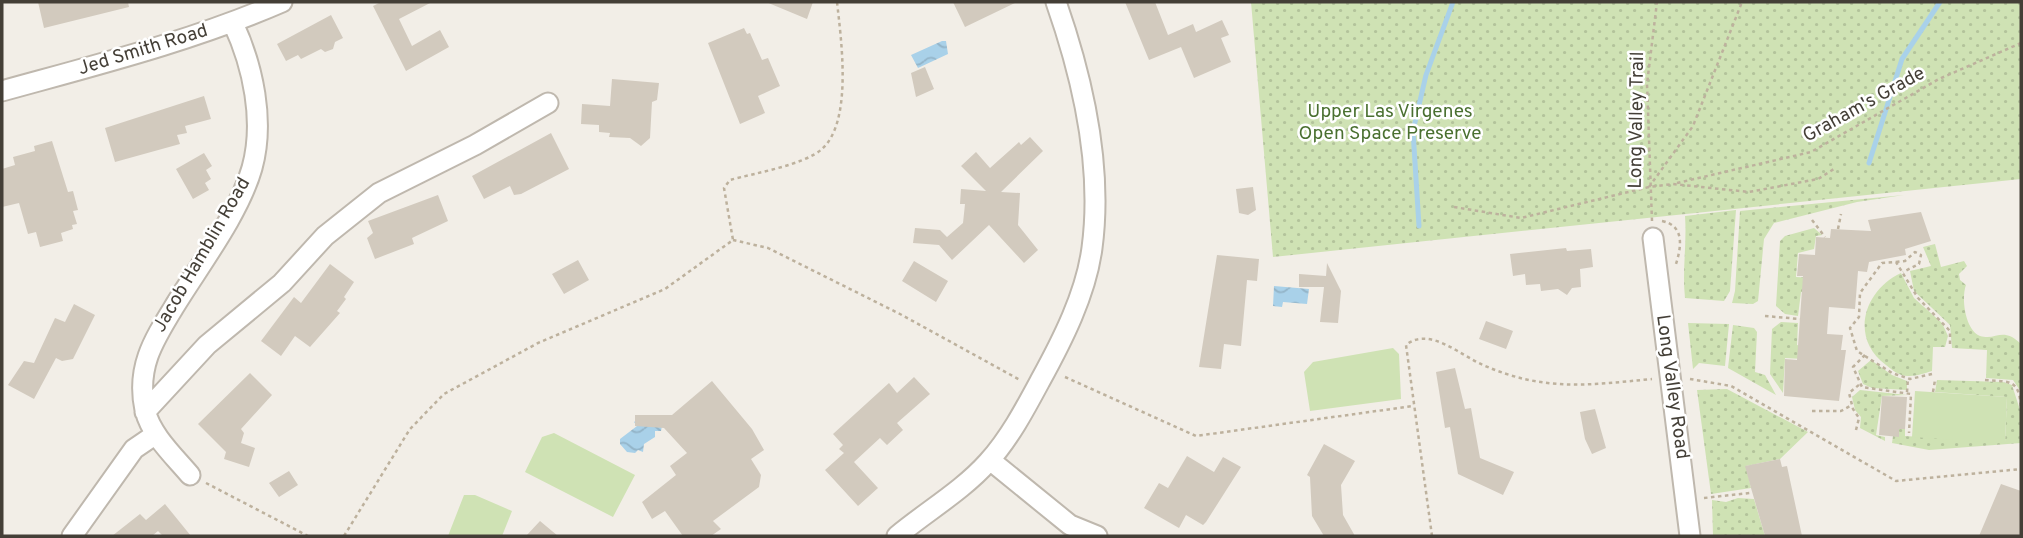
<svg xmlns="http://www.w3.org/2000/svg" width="2023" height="538" font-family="Overpass,sans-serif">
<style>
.grass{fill:url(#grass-dots)}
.pitch{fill:#cfe2b4}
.water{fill:url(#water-waves)}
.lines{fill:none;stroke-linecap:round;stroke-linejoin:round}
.stream{stroke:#a9d1e9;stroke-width:5}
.building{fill:#d2cabe}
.street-casing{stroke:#bfb8ae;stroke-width:23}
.path{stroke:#bdb19d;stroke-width:2.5;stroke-dasharray:3.5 3.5;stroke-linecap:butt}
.street{stroke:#fff;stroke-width:19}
.labels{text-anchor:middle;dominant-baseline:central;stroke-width:5;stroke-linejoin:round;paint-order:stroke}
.street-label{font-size:19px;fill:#443f37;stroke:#fff}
.park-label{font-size:19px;fill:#4a7030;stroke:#fff}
</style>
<defs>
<pattern id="grass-dots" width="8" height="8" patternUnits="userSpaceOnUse" patternTransform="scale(1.75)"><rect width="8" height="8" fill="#cfe2b4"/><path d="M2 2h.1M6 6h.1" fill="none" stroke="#b3c39b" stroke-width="1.8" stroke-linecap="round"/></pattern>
<pattern id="water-waves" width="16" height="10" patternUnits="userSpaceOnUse" patternTransform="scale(1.75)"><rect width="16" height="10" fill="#a9d1e9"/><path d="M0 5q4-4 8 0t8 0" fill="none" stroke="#93b4c8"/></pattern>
</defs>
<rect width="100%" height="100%" fill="#f2eee7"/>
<!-- grass -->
<path class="grass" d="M1251,2H2021V179L1273,257Z
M1904,195L1857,202L1774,223L1764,239L1758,301L1753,304L1732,303L1735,291L1740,211Z
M1736,210L1730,291L1724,301L1685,298C1682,270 1687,245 1685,216Z
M1814,228L1822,235L1816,236L1814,249L1798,253L1796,277L1816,278L1815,293L1801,292L1798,316L1785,314L1776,306L1780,241L1785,236Z
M1935,244L1941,267L1964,261L1967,266L1959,274L1960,280L1966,285C1961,298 1965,330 1980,336C1997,341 2002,326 2021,344V392L2013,380L1986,378L1987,350L1952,348L1950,325L1914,291L1910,271L1931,266L1923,247Z
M1901,273L1914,298L1942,323L1948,336L1945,347H1933L1932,371C1925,373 1917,376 1910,376C1901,377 1893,371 1886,365C1849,338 1864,290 1901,273Z
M1781,322L1798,323L1797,345L1805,347L1804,359L1785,358L1783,393L1770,374L1772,329Z
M1688,323L1729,324L1725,366L1699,363L1693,369Z
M1733,325L1754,328L1757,332L1755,372L1765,375L1776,395L1728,368Z
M1871,360L1892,375L1907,381V390L1872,388L1863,384L1858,371Z
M1937,380L2003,382L2012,385L2021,413V443L1929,450L1892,443L1893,436H1899V429H1905V436L2005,442L2007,397L1935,392Z
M1727,389L1808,432L1780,459L1746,466L1751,488L1711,494L1697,390Z
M1860,390L1907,395L1882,396L1876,435L1885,437V441L1860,428L1861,417L1855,410L1852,397Z
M1738,498L1754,499L1765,536H1713L1712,500L1726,502Z"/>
<!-- pitch -->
<path class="pitch" d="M1393,348L1399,354L1401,399L1310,411L1304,372L1313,362Z
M1915,391L2007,397L2005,443L1912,437Z
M554,433L635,475L613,517L525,472L542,437Z
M464,495H475L512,511L502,536H448Z"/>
<!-- water -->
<path class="water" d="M942,41H946L948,54L918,68L911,55Z
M1274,286L1309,289L1307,304L1283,302L1282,307L1273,306Z
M640,418L662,426L661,431H655V437L644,444L643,452L638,450L635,453L627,452L620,444V439L637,426L634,422Z"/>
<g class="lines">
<!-- stream -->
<path class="stream" d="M1869,163L1902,59L1940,2
M1419,226L1413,131L1426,75L1453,2"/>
</g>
<!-- building -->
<path class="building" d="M38,2H128L129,7L44,28Z
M381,2H432L399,19L412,46L440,30L449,47L406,71L373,6Z
M766,2H813L807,19Z
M953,2H1017L965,27Z
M1125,2H1155L1168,35L1193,24L1196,32L1222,20L1229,35L1221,38L1231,62L1194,78L1181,47L1149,60Z
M331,15L343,38L335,42L333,49L325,52L321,49L301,59L298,55L286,61L277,44Z
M744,28L747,34L750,33L762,60L768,58L780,86L758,96L765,113L740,124L708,43Z
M925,67L934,89L916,97L911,73Z
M612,79L659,83L657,100L652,102L650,138L641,146L630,138L609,137L610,133L599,132V125L581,124L582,104L610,106Z
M204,96L211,119L185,126L187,133L177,135L180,144L115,162L105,128Z
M551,133L569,169L521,194L514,195L510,186L484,199L472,176Z
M1030,137L1043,151L1001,192L1020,193L1018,225L1038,250L1024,263L989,225L952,260L939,245L913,243L915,228L940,230L947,237L963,223L965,204H960L961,189L986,191L961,166L976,152L990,168L1019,142L1021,145Z
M52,141L68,192L73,191L78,210L73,211L77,224L72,225L73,229L61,233L63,241L40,247L36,232L28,234L19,203L2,207V169L15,165L13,157L35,151L34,146Z
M204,153L212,166L206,170L211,179L205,183L209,190L193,199L176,169Z
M1253,187L1256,210L1248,215L1239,213L1236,189Z
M438,195L448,221L412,238L414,244L375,259L367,238L373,233L368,221Z
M1921,212L1931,241L1905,249L1906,255L1869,262L1867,272L1858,271L1855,309L1829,307L1827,334L1843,335L1841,350H1846L1839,401L1784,396L1785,359L1797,360L1803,276H1797L1799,254L1815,255L1816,237L1830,238L1831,229L1871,231L1868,220Z
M1566,248L1567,251L1591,249L1593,267L1580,269L1581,287L1572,288L1567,295L1558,289L1541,291L1540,284L1526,285L1525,274L1513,276L1510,254Z
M1217,255L1259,259L1257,281L1247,280L1241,346L1224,344L1221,369L1199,367Z
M578,260L589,280L564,294L552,274Z
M914,261L948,281L936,302L902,281Z
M1327,263L1341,291L1338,323L1320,322L1324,287H1299V274L1326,276Z
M330,264L354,282L344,297L346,299L337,311L340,313L310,347L295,336L281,356L261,341L294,297L301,303Z
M74,304L95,315L73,359L62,361L56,358L34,399L8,385L24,361L34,363L55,318L65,322Z
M1486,321L1513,331L1506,349L1479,339Z
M1455,368L1465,409L1471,408L1480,458L1514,472L1503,495L1458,474L1450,427L1445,428L1436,372Z
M250,373L272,395L241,429L244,433L241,443L255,448L249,467L224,459L226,452L198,424Z
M914,377L930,394L897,423L903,430L887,445L880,438L854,462L878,488L858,506L825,470L844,453L839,449L843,445L833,434L889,383L897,393Z
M712,381L752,429L764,450L751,459L761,475L759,487L713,521L721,529L711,536H683L665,511L652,519L642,502L676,475L670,466L687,453L664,428L635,426V415H672Z
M1882,396L1907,397L1905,429H1899V437L1879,435Z
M1595,409L1606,448L1592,454L1585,439L1580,412Z
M1324,444L1355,461L1341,485L1343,515L1355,536H1324L1312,516L1310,477L1307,475Z
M1187,456L1214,472L1223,457L1241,467L1206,522L1203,525L1186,515L1179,528L1144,508L1159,483L1168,488Z
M1780,459L1782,467L1787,466L1802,536H1765L1751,488L1745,466Z
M289,471L298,485L279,497L269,483Z
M2001,484L2021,491V536H1979Z
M165,504L191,536H163L158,531L152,536H112L140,514L146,520Z
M540,521L558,536H526Z"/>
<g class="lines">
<!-- street casing -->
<g class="street-casing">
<path id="street" d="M2,91C96,65 192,41 282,2
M1653,238L1690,536
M145,412L207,345L282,283L325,236L379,193L475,145L548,103
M990,460L1070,525L1097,536
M190,475C174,456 151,435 145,410C136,368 153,341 174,307C199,266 239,214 252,168C265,121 253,66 233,23
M72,536L134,449L156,434
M897,536C927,511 962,491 988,462C1009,439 1025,409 1040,381C1062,341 1086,294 1092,248C1103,166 1083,79 1056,2"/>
</g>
<!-- path -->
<path class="path" d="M1677,183L1811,152L1939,79L2021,43
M1649,187L1693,126L1742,2
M1454,207L1521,218L1649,187L1673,184L1749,192L1818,179L1834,169
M1812,220L1825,237
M1652,221L1647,84L1657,2
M1662,221C1686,226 1681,249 1675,267
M1838,229L1841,214
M733,240L768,248L900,314L1020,380
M1896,262L1905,261L1915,252L1921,255L1919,264L1903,272
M1765,316L1800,319
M1865,355L1853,367L1862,387L1911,394L1909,433
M1932,374L1910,379L1892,373L1857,351L1850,328L1859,317L1860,293L1882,263L1896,262L1918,298L1950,331V347
M1065,377L1196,436L1413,406
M1690,379L1731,386L1896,481L2021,469
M1985,380C2011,382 2019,379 2021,408
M1907,392L1908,378
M1933,392L1935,380
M1812,411H1841L1852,405
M1856,430L1859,418L1853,409L1849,393L1860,384
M206,483L308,536
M1704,498L1750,493
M344,536L410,429L444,394L538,343L665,289L733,240L724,188L730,180C755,173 804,165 822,149C853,121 841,39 837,2
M1432,536L1406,345C1429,326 1460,355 1483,365C1544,392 1589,385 1652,379"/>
<!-- street -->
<use href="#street" class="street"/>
</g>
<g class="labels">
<!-- street labels -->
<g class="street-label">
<text transform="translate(143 50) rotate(-17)">Jed Smith Road</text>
<text transform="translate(1864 105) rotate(-29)">Graham's Grade</text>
<text transform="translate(1637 120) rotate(-89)">Long Valley Trail</text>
<text transform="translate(202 255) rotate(-60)">Jacob Hamblin Road</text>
<text transform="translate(1672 387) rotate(82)">Long Valley Road</text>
</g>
<!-- park labels -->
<g class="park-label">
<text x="1390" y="112">Upper Las Virgenes<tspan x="1390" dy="22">Open Space Preserve</tspan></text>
</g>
</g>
<!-- border -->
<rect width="2023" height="538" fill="none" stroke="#443f37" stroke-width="7"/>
</svg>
